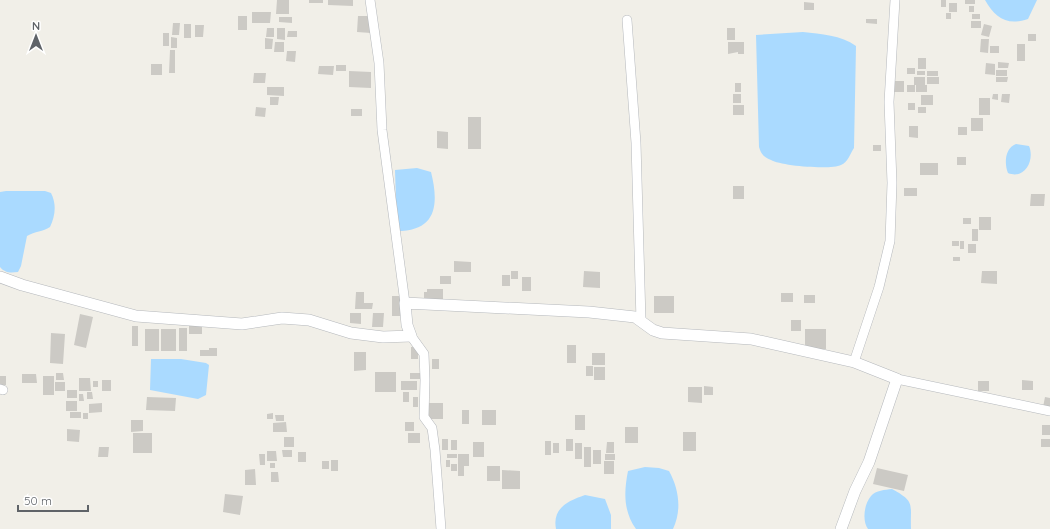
<svg xmlns="http://www.w3.org/2000/svg" width="1050" height="529" font-family="Quicksand,sans-serif">
<style>
.water{fill:#aadaff}
.building{fill:#cccac5}
.lines{fill:none;stroke-linecap:round;stroke-linejoin:round}
.minor-casing{stroke:#b5b8bc;stroke-width:10}
.tertiary-casing{stroke:#b5b8bc;stroke-width:12}
.minor{stroke:#fff;stroke-width:9}
.tertiary{stroke:#fff;stroke-width:11}
</style>
<rect width="100%" height="100%" fill="#f1efe8"/>
<!-- water -->
<path class="water" d="M985,0H1037L1028,19C1007,26 995,18 985,0Z
M803,32C821,34 841,35 856,46L854,148C850,154 848,162 841,165C831,170 781,166 771,160C764,157 761,154 759,147L756,35Z
M1016,144L1029,146C1035,160 1025,180 1008,173C1004,163 1005,148 1016,144Z
M417,168L431,172C439,204 437,231 397,231L395,170Z
M6,191H45L51,193C57,205 55,216 50,227C43,232 35,231 27,236L21,266L18,272C10,273 5,273 0,267V192Z
M151,359H181L206,363L209,365L206,395L198,399L150,390Z
M645,467L659,468L669,471C679,489 682,510 673,529H636C623,511 624,491 628,471Z
M892,489C916,502 910,504 911,529H868C862,521 864,504 871,496C876,490 885,490 892,489Z
M585,495L605,499L611,515V529H556C552,508 568,501 585,495Z"/>
<!-- building -->
<path class="building" d="M277,0H289V14H276Z
M309,0H323V3H309Z
M328,0H353V6L328,5Z
M941,0H946V7H941Z
M965,0H975V4H965Z
M804,2L814,3V10H804Z
M949,3H957V12H949Z
M969,6H974V12H969Z
M252,12H271L270,23H252Z
M946,13H951V19H946Z
M972,14H980V19H972Z
M238,16H247V30H238Z
M358,16H372L371,33L357,32Z
M279,17H292V23L279,22Z
M866,19H877V24L866,23Z
M971,21H981V28H971Z
M173,23H180L179,35H172Z
M184,24H191V38H184Z
M984,24L992,26L989,37L981,35Z
M195,25H204L203,37H195Z
M267,28H274V37H266Z
M277,28H285V40L277,39Z
M727,28H735V40H727Z
M288,31H297V37H287Z
M163,33H169V46H163Z
M1028,34H1036V41H1028Z
M171,37L177,38V48H171Z
M265,38L273,39L272,49H265Z
M981,39H989L988,53L980,52Z
M275,42H284V52H274Z
M728,42H744V54H738V52L728,54Z
M1017,44H1025V61H1017Z
M990,46H999V53H990Z
M170,50H175V73H169Z
M287,51H296L295,62L286,61Z
M918,58H926V69H918Z
M998,62L1009,63L1008,68H998Z
M986,63L995,64V75L985,74Z
M151,64H162V75H151Z
M336,65H346V71H336Z
M319,66H334L333,75L318,74Z
M907,68H915V74H907Z
M996,70H1007V76H996Z
M349,71L371,72V88L349,87Z
M917,71H925V75H917Z
M927,71H938V76H927Z
M254,73H266L265,83H253Z
M914,77H925V85H914Z
M927,77H939V84H927Z
M996,77H1008L1007,82H996Z
M893,81H904V92H893Z
M735,83H741V92H735Z
M907,85H915V92H907Z
M916,85H927V92H916Z
M267,87H284V96L267,95Z
M733,94H741V103H733Z
M993,94H998V100L992,99Z
M1002,94H1010L1009,103L1001,102Z
M921,95H933V105H921Z
M270,97H279L278,105H270Z
M979,98H990V115H979Z
M908,103H915V110H908Z
M733,105H744V115H733Z
M256,107L266,108L265,117L255,116Z
M918,107H926V113H918Z
M351,109H362V116H351Z
M468,117H481V149H468Z
M971,118H983V131H971Z
M909,126H918V138L909,137Z
M958,127H967V135H958Z
M437,131L448,132V149L437,148Z
M873,145H881V151H873Z
M957,157H966V165H957Z
M920,163H938V175H920Z
M733,186H744V199H733Z
M904,188H917V196H904Z
M1031,194H1045L1044,206H1030Z
M979,217H991V230H979Z
M963,218H971V224H963Z
M972,229H978V241H972Z
M952,241H959V246H952Z
M960,241H964V249H960Z
M968,244H976V253H968Z
M953,257H960V261H953Z
M454,261L471,262V272H454Z
M511,271H518V279H511Z
M584,271L600,272V288L583,287Z
M982,271H997V284L981,283Z
M502,275H510V286H502Z
M440,276H451V284H440Z
M522,277H531V291H522Z
M427,289H443V303L424,302V292H427Z
M356,292H364V303H373L372,309H355Z
M781,293H793V302H781Z
M804,295H815V303H804Z
M392,296H402V316H392Z
M654,296H674V313H654Z
M350,313H361V324L350,323Z
M373,313H384L383,327H372Z
M80,314L93,317L86,348L74,345Z
M791,320H801V331H791Z
M132,326H138V346H132Z
M189,326H202V334H189Z
M179,328H187V351H179Z
M145,329H159V351H145Z
M161,329H176V351H161Z
M805,329H826V349H805Z
M51,333L65,334L63,364L50,363Z
M567,345H576V363H567Z
M411,347H418V359H411Z
M209,348H217V356H200V350H209Z
M354,352H366V370L354,371Z
M592,353H605V365H592Z
M432,359H439V369H432Z
M586,366H593V376H586Z
M594,367H605V380H594Z
M375,372H396V392H375Z
M56,373H63L64,380H56Z
M410,373H422L421,379H410Z
M22,374H36L37,383H22Z
M0,376H6V385H0Z
M43,376H54V395H43Z
M79,378H90L91,391H79Z
M102,380H111V391H102Z
M1022,380L1033,381V390H1022Z
M93,381H98V387H93Z
M401,381H417V390H401Z
M978,381H989V391H978Z
M55,382H65V391H55Z
M704,386L713,387V395H704Z
M688,387H702V403L688,402Z
M67,390H77V398H67Z
M87,392H92L93,399H87Z
M403,392H409V402H403Z
M79,394H83L84,401H79Z
M147,397L176,398L175,411L146,410Z
M413,397H418V407H413Z
M1045,397L1050,398V408L1043,407Z
M66,401H77V411H66Z
M102,403V412L89,413V404Z
M427,403H443V419H427Z
M462,410H469V424H462Z
M482,410H496V425H482Z
M70,412H81V418H70Z
M83,413H88V419H83Z
M273,413V419H267V414Z
M275,415H284V421H276Z
M575,415H585V430H575Z
M131,420H143V431L131,432Z
M286,422L287,432H273V423Z
M405,422H414V431H405Z
M1042,425H1050V435H1042Z
M625,427H638V443H625Z
M67,429L80,430L79,442L67,441Z
M683,432H696V451H683Z
M133,433H152V453H133Z
M408,433H420V443H408Z
M284,437H294V447H284Z
M442,439H448V450H442Z
M566,439H573V451H566Z
M1041,439H1050V447H1041Z
M451,440H457V450H451Z
M545,441H551V455H545Z
M473,442H484V457H473Z
M607,442H614V453H606Z
M553,443H559V453H553Z
M575,443H582V459H575Z
M99,447H109L108,457H98Z
M584,447H591V467H584Z
M282,450H292V457H283Z
M593,450H601V464H593Z
M267,451H276L277,461H267Z
M298,452H306V462H298Z
M259,454H265V465H260Z
M447,454H457V458H447Z
M458,454H469V466H458Z
M605,454H615V460H605Z
M331,460H338V471H331Z
M446,460H450V467H446Z
M322,461H329V469H322Z
M604,461H614V474H604Z
M270,463H275V468H270Z
M451,464H457V471H451Z
M458,466H464V476H458Z
M487,466H500V481H487Z
M877,468L908,475L904,491L873,484Z
M255,469L256,485H245V470Z
M502,470L520,471V489H502Z
M271,472H278L279,482H271Z
M225,494L243,496L240,515L223,512Z"/>
<g class="lines">
<!-- minor casing -->
<g class="minor-casing">
<path id="minor" d="M370,0L379,63L382,130L405,303
M627,20L636,143L641,321
M411,336L424,354L425,380L424,417L432,428L435,450L441,529
M854,362L879,287L890,241L892,183L889,102L895,0
M897,379L1050,411
M0,389L3,390"/>
</g>
<!-- tertiary casing -->
<g class="tertiary-casing">
<path id="tertiary" d="M0,277L22,285L136,316L242,324L282,318L309,320L351,333L383,337L411,336L407,325L405,303L589,312L635,317L653,330L662,333L751,339L854,362L897,379L869,462L855,491L841,529"/>
</g>
<!-- minor -->
<use href="#minor" class="minor"/>
<!-- tertiary -->
<use href="#tertiary" class="tertiary"/>
</g>
<!-- north arrow -->
<g transform="translate(36 36)" stroke="#ffffff" stroke-width="3" paint-order="stroke">
<path d="M0-3L7 15L0 10L-7 15Z" fill="#5f6368"/>
<text y="-6" font-size="11" font-weight="bold" text-anchor="middle" fill="#5f6368">N</text>
</g>
<!-- scale -->
<path d="M18 505v6h70v-6" fill="none" stroke="#5f6368" stroke-width="2"/>
<text x="24" y="505" font-size="12" fill="#5f6368" stroke="#ffffff" stroke-width="3" paint-order="stroke">50 m</text>
</svg>
